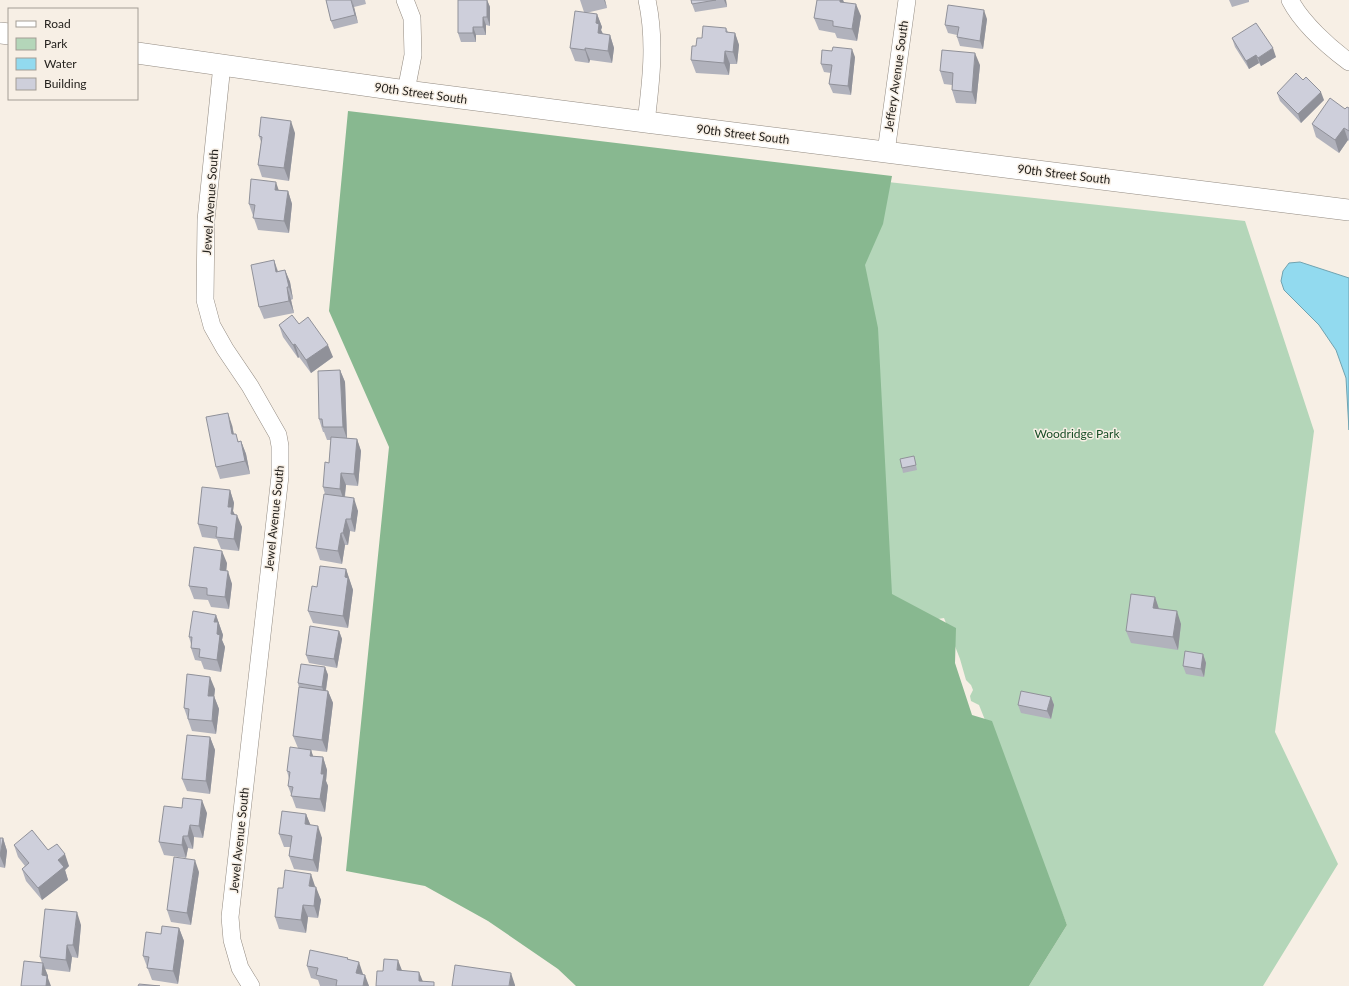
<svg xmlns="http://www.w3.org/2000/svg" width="1349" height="986" font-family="Lato,sans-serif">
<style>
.green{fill:#b4d6b9}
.forest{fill:#88b890}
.water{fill:#92daef;stroke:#71a3b0}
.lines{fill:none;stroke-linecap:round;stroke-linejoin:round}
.minor-casing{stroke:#938b82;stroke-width:18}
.tertiary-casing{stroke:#938b82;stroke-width:22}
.minor{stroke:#fff;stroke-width:17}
.tertiary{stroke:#fff;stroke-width:21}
.wall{fill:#b1b2bc}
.shaded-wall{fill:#909199}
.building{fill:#cecfdb;stroke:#909199}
.labels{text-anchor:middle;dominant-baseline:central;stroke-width:3;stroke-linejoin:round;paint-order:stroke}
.street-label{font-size:12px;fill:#25221e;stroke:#f7efe5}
.park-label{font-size:12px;fill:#184d26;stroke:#f7efe5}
</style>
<rect width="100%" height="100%" fill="#f7efe5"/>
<!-- green -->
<path class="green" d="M824,175L1245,221L1314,431L1275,732L1338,864L1263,986H1029L1067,925L979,705L971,701L970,696L973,690L971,685L966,680L960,659L944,618L869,630Z"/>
<!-- forest -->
<path class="forest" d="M348,111L892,176L883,224L865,265L878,328L892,594L956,628L955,663L972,715L992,721L1067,925L1029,986H576L558,969L488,921L425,886L346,871L389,447L329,311Z"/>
<!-- water -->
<path class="water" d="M1300,262L1349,278V430L1346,378L1336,350L1319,325L1284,290L1281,281L1283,271L1289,263Z"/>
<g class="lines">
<!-- minor casing -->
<g class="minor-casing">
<path id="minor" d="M405,0L412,18L413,55L406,91
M1290,0C1302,23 1329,47 1349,62
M222,65L206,220L205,300L212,326L225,349L250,386L278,435L280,446V476L230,917L232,940L240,968L251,986
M646,122C651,82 656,41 647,0
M886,152L907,0"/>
</g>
<!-- tertiary casing -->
<g class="tertiary-casing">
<path id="tertiary" d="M0,33L9,34
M137,53L406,91L646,122L1349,210"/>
</g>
<!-- minor -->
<use href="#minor" class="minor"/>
<!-- tertiary -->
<use href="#tertiary" class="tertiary"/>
</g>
<!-- wall -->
<path class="wall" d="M326,0H365L366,4L354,7L358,23L334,29L331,21Z
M458,0H487L490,7V26L486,25V35H476V42H461L458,33Z
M580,0H605L607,8L586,13L597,14L602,27L601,30L603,34L610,35L614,48L612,63L590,60L589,63L575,61L570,48L584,12Z
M691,0H726L727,7L695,12L692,4Z
M817,0H843L844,2L861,16L857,41L837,38L835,33L819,30L814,18Z
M1229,0H1249V2L1232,7Z
M987,19L983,49L960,46L957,37V35L948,33L945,25Z
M726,28L728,32L735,33L739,45L737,64H730L729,75L696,73L691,60L696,46L702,38Z
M1232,38L1276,57L1261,66L1259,63L1249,69L1235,47Z
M855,57L851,95L833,93L829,84L831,73L824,72L821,64Z
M980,65L976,104L956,103L952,90V85L944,84L940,71Z
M1277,93L1324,100L1301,123L1280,101Z
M1349,108V141L1348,140L1339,153L1316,137L1312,124L1345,109Z
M295,133L289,181L262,177L258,165L261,142L259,136Z
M279,190L288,191L292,204L289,233L258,230L249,204Z
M274,260L278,271L285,270L290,282L293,299L291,300L294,313L264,319L259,307Z
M299,324L333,357L311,373L299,357L298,358L283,337L279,325Z
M340,370L345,382L347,438L357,439L361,451L358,486L346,485L345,497L358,511L355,532L350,531L348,545H345L342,564L320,560L316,548L325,494L323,487L329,463L331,440H327L324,432H323L319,419Z
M232,425L234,434L239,442L241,441L246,454L250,474L220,479L216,467Z
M915,460L917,470L903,473L902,468Z
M230,490L234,503L233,511L242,527L239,551L221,549L217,539L202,537L198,524Z
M227,563L226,571L232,584L229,609L211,607L208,600L194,599L189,586Z
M346,569L353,590L348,628L313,623L308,611L317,587Z
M1155,597L1159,609L1181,624L1178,650L1131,643L1126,631Z
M216,615L223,635L222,640L225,647L221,672L204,669L201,661L195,660L191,648V644L189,637Z
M339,631L342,639L337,668L309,663L306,655Z
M1203,654L1206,663L1204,677L1186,674L1183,666Z
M325,667L328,675L326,691H328L333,703L327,752L311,750L313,756L323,757L327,770L326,781L328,786L325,812L296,808L288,786L289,779L287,771L298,748L293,736L299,688L298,683Z
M215,689L214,696L219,709L216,734L192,731L184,708Z
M1051,697L1054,705L1051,719L1021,713L1018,705Z
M210,737L215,750L210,794L187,791L182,779Z
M207,813L203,838L194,837L193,849L188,848L186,858L164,855L159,842Z
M306,814L310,825L322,838L318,872L294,869L289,856L290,847H284L279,834Z
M0,838H3L7,851L5,868L0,867Z
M14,845L48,850L69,866L65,870L68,880L42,900L26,881L22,869L25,866L18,857Z
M199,872L191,925L171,922L167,910Z
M315,886V887L321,900L318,918L308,917L306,933L279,929L275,917L283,888Z
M81,925L78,958L72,957L70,972L45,969L48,976V978L21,986L42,963L40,957Z
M179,928L184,941L178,984L152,980L143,956L161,934Z
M348,958V959L363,974L369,986H320L318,980L311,978L307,966Z"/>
<!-- shaded-wall -->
<path class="shaded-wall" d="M352,0L354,7L358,23L355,15Z
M487,0L490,7V26L487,17Z
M604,0H605L607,8Z
M724,0H726L727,7Z
M840,0H843L845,6L840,2Z
M856,4L861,16L857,41L852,29Z
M984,10L987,19L983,49L980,41Z
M597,14L602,27L601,30L604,36L598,33L596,23Z
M483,17L486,25V35L483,27Z
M473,27L476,35V42L473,33Z
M735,33L739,45L737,64L733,52Z
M610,35L614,48L612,63L608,51Z
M585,48L590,60L589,63L585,50Z
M1273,48L1276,57L1261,66L1258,58Z
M852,49L855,57L851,95L848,86Z
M725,51L730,64L729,75L724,63Z
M975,53L980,65L976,104L972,92Z
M1256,55L1259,63L1249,69L1246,61Z
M1321,92L1324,100L1301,123L1298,114Z
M291,121L295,133L289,181L284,168Z
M1344,128L1348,140L1339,153L1335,140Z
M276,182L280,194L275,190Z
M288,191L292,204L289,233L284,221Z
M274,260L278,273L276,272Z
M285,270L290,282L293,299L289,287Z
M287,287L291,300L294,313L289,301Z
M295,344L299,357L298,358L293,345Z
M328,345L333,357L311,373L306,360Z
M340,370L345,382L347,439L343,427Z
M228,413L232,425L236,447L232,434Z
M357,439L361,451L358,486L354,474Z
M241,441L246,454L250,474L245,461Z
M341,473L346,485L344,501L340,489Z
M230,490L234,503L233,511L237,520V515L242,527L239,551L234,539L228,507Z
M354,498L358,511L355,532L351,519Z
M346,519L350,531L348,545L343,533Z
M341,533L345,545L342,564L338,551Z
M222,551L227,563L225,583L220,570Z
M346,569L353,590L348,628L343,616L345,577Z
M228,571L232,584L229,609L225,597Z
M1155,597L1159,609L1153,608Z
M1177,611L1181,624L1178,650L1173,637Z
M216,615L223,635L222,640L225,647L221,672L217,660V634L214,622Z
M339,631L342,639L337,668L334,659Z
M1203,654L1206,663L1204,677L1201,669Z
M325,667L328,675L325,695L322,687Z
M210,677L215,689L213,708L208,696Z
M328,691L333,703L327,752L322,740Z
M214,696L219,709L216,734L212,721Z
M1051,697L1054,705L1051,719L1047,711Z
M210,737L215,750L210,794L206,781Z
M311,750L315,762L310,756Z
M323,757L327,770L326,781L328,786L325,812L320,799L321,774Z
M202,800L207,813L203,838L199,826Z
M306,814L311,826L305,824Z
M190,825L194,837L193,849L188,836Z
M318,826L322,838L318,872L313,860Z
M183,836L188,848L186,858L182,845Z
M3,838L7,851L5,868L0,856Z
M65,854L69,866L65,870L68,880L42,900L38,888L58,860Z
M195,860L199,872L191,925L187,913Z
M311,874L315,886L313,899L309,886Z
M316,887L321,900L318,918L314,906Z
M303,905L308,917L306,933L301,920Z
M77,912L81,925L78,958L73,945Z
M179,928L184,941L178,984L173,971Z
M67,945L72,957L70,972L66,960Z
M398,960L403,973L397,970Z
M359,962L363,974L356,973Z
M43,963L48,976V978L51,986H46L42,975Z
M419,972L424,984L419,981Z
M511,973L515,985V986H509Z
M365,975L369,986H363Z"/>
<!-- building -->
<path class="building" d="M326,0H351L355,15L331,21Z
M458,0H487V17H483V27H473V33H458Z
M691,0H716L692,4Z
M817,0H840V2L856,4L852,29L833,26V21L814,18Z
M948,5L984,10L980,41L957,37L959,27L945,25Z
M575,11L597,14L596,23L599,24L598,33L610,35L608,51L585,48V50L570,48Z
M1256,23L1273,48L1258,58L1256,55L1246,61L1232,38Z
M703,26L726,28V32L735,33L733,52L725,51L724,63L691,60L692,46H696L697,38H702Z
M833,47L852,49L848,86L829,84L832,65L821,64L822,50L832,51Z
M942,50L975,53L972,92L952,90L953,73L940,71Z
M1296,73L1303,80L1306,77L1321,92L1298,114L1277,93Z
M1330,98L1345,109L1347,107L1349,108V131L1344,128L1335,140L1312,124Z
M261,117L291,121L284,168L258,165L262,137L259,136Z
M251,179L276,182L275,190L288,191L284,221L253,218L255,205L249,204Z
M274,260L276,272L285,270L289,287H287L289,301L259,307L251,265Z
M292,315L299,324L308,317L328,345L306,360L295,344L293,345L279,325Z
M340,370L343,427H323L322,419H319L318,371Z
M228,413L232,434H236L238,442L241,441L245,461L216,467L206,417Z
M331,437L357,439L354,474L341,473L340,489L323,487L325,462L329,463Z
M914,456L916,465L902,468L900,459Z
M202,487L230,490L228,507H232L231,514L237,515L234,539L216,537L217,527L198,524Z
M324,494L354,498L351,519H346L343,533H341L338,551L316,548Z
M194,547L222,551L220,570L228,571L225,597L207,595V588L189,586Z
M320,566L346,569L345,577L348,578L343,616L308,611L312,586L317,587Z
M1131,594L1155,597L1153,608L1177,611L1173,637L1126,631Z
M193,611L216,615L214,622H218L217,634L220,635L217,660L199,657L200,649L191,648L192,637H189Z
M310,626L339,631L334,659L306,655Z
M1185,651L1203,654L1201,669L1183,666Z
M301,664L325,667L322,687L298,683Z
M187,674L210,677L208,696H214L212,721L188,719L189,709L184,708Z
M299,687L328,691L322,740L293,736Z
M1021,691L1051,697L1047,711L1018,705Z
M187,735L210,737L206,781L182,779Z
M290,747L311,750L310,756L323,757L321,774H324L320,799L291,796L293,787L288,786L290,772L287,771Z
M183,798L202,800L199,826L190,825L188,836H183L182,845L159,842L164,806L182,808Z
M282,811L306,814L305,824L318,826L313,860L289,856L292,836L279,834Z
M32,830L48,850L57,844L65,854L58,860L64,867L38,888L22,869L29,863L14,845Z
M0,838H3L0,856Z
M174,857L195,860L187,913L167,910Z
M285,870L311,874L309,886L316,887L314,906L303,905L301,920L275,917L278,888H283Z
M45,909L77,912L73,945H67L66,960L40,957Z
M162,926L179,928L173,971L147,968L149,957L143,956L146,932L161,934Z
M310,950L348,958L347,959L359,962L356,973L365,975L363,986H336L337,980L316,975L318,968L307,966Z
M384,959L398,960L397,970L419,972V981L434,982V986H376L377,971H383Z
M24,961L43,963L42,975L47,976L46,986H21Z
M455,965L511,973L509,986H452Z
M139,984L160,986H138Z"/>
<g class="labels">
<!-- street labels -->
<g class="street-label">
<text transform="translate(896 76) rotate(-82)">Jeffery Avenue South</text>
<text transform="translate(421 93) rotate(8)">90th Street South</text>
<text transform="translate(743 134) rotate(7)">90th Street South</text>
<text transform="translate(1064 174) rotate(7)">90th Street South</text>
<text transform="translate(210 202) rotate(-86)">Jewel Avenue South</text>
<text transform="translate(274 518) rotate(-84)">Jewel Avenue South</text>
<text transform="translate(239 840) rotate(-84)">Jewel Avenue South</text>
</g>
<!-- park labels -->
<g class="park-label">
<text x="1077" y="433">Woodridge Park</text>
</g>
</g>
<!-- legend -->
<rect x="8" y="8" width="130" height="92" fill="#f7efe5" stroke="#a39d95"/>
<rect x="16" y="21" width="20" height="6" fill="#ffffff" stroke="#a39d95"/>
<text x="44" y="28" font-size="12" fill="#25221e">Road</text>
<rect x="16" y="38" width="20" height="12" fill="#b4d6b9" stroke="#a39d95"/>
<text x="44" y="48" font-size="12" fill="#25221e">Park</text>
<rect x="16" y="58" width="20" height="12" fill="#92daef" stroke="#a39d95"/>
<text x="44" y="68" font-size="12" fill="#25221e">Water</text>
<rect x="16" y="78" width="20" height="12" fill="#cecfdb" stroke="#a39d95"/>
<text x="44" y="88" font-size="12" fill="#25221e">Building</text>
</svg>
